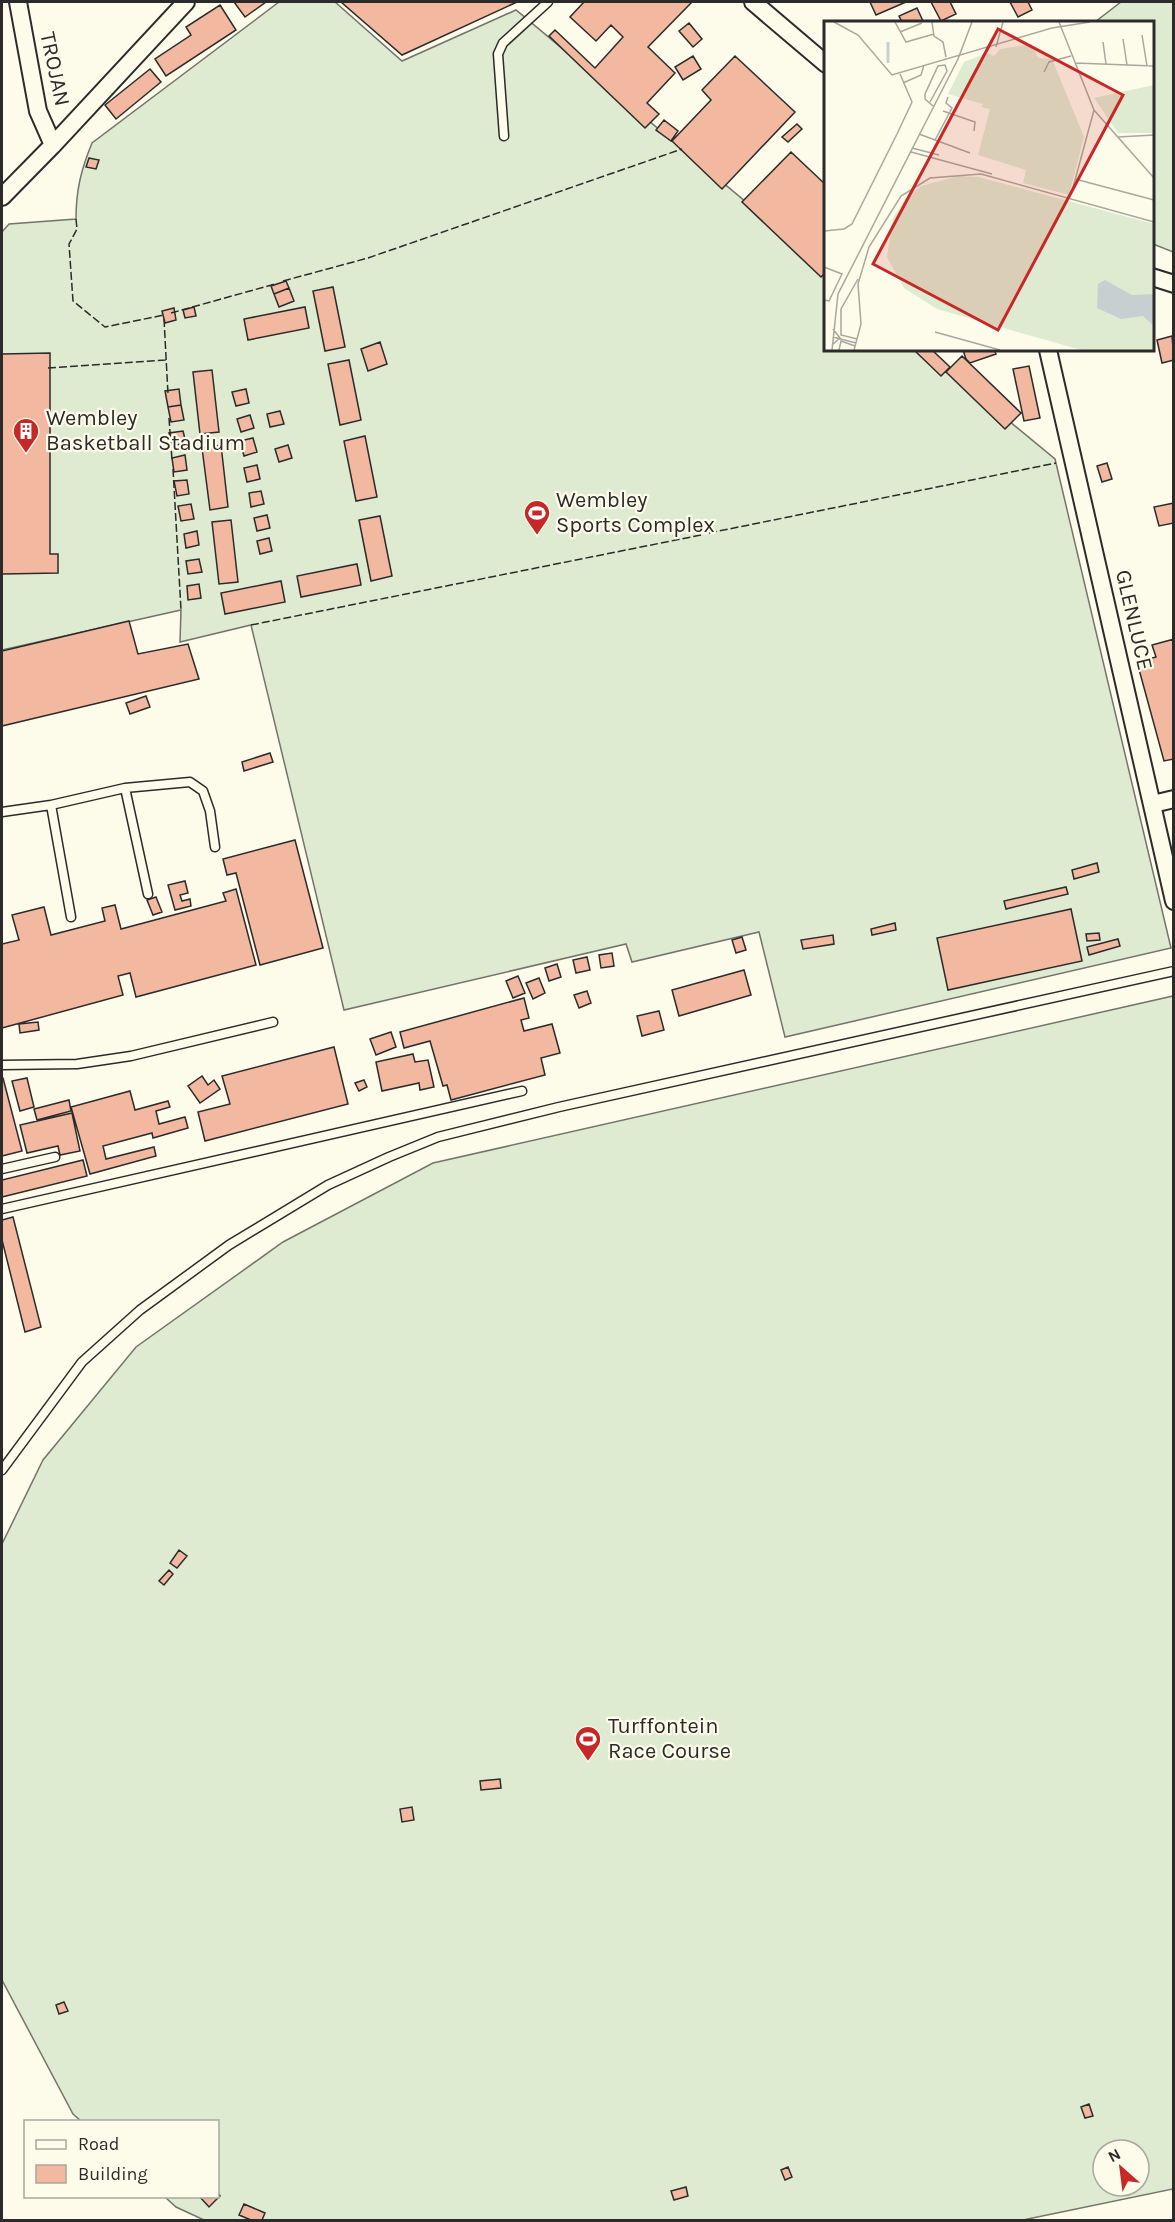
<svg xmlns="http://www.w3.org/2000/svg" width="1175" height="2222" font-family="Karla,sans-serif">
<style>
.pitch{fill:#deebd1;stroke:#74746e;stroke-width:1.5;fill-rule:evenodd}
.building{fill:#f2b8a0;stroke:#2b2b2b;stroke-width:1.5}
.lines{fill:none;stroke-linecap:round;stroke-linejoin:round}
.lane-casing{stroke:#2b2b2b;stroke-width:11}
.street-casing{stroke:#2b2b2b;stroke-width:20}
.lane{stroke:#fdfbea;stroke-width:8}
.street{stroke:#fdfbea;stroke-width:16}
.fence{stroke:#2b2b2b;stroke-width:1.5;stroke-dasharray:8 3;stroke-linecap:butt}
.labels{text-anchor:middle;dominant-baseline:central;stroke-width:4.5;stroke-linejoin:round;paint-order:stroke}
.street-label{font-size:22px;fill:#2b2b2b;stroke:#fdfbea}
.poi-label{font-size:22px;fill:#2b2b2b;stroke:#fdfbea;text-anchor:start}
.inset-river{fill:none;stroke:#c7d0d0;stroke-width:3}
.inset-road{fill:none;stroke:#a9a89e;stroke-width:1.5}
.view{fill:#c62828;fill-opacity:0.15;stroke:#c62828;stroke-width:3}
.inset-edge{fill:none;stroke:#2b2b2b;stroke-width:3}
</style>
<rect width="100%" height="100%" fill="#fdfbea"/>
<!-- pitch -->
<path class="pitch" d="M279,2H335L402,61L516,10L825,268L826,350H923L1055,459L1171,948L785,1037L759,932L632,962L626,944L344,1010L251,625L180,642L181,610L2,650V232L9,224L76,219C76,190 81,170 92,143Z
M1121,2H1173V252L1153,244L1152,22H1095Z
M1173,996V2189L1023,2220H204L176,2207L165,2197L218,2196V2122L81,2121L73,2114L2,1980V1544L43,1460L136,1347L283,1242L433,1163ZM1103,2150H1139V2186H1103Z"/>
<!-- building -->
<path class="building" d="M234,2H266L245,17Z
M341,2H517L402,55Z
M584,2H692L648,47L675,73L647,103L659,114L645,128L549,36L555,30L595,68L623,37L611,25L596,41L570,17Z
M870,2H906L876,15Z
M931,2H950L956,14L941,21Z
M1010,2H1028L1032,10L1018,17Z
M220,5L236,30L166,76L155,59L191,35L186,27Z
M917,8L923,21L902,22L899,16Z
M689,23L702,39L693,47L679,31Z
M693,56L701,69L683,80L675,67Z
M735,56L795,112L722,189L672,141L711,100L702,90Z
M150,69L161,82L116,119L105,105Z
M664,120L678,131L671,141L656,130Z
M797,124L802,129L788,142L782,137Z
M791,152L826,185V272L821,277L742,202Z
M89,158L99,160L96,169L86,167Z
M286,281L289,288L274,294L271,286Z
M333,287L345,347L325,351L313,291Z
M289,288L294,301L279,307L274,294Z
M194,307L196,316L185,318L183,310Z
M305,307L309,328L248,340L244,319Z
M174,308L176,320L165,323L162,311Z
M1172,336L1174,360L1162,363L1157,340Z
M380,342L387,364L368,371L361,349Z
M914,350H932L950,367L941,376Z
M963,350H994L996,354L970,363L966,359Z
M50,353V554H58V573L2,574V354Z
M962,356L1021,413L1005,429L946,372Z
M349,360L361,420L340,425L328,364Z
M1029,366L1040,418L1024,421L1013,369Z
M212,370L219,432L200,434L193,372Z
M179,389L181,405L168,407L165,391Z
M246,389L249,403L236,406L232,392Z
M181,405L184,420L171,422L168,407Z
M280,411L284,424L270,427L267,414Z
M250,415L254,428L241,432L237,419Z
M183,431L186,443L172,446L169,433Z
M365,436L377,497L356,501L344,441Z
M253,438L257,452L244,456L240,441Z
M221,445L228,507L210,510L202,448Z
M288,445L292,458L279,462L275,449Z
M185,455L187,470L174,472L172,458Z
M1107,463L1112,479L1102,482L1097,466Z
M257,465L260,479L247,482L244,468Z
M187,480L189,494L177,496L174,481Z
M261,491L264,504L251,507L249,493Z
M1174,503V523L1159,526L1154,507Z
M191,504L194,519L181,521L178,506Z
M267,515L270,528L257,531L254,518Z
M380,516L392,576L371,581L359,520Z
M231,520L238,582L219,584L212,522Z
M197,531L199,545L186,548L184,534Z
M269,538L272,551L260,554L257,541Z
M199,559L202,572L188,574L186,561Z
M357,564L361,585L301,597L297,576Z
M281,581L285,602L225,614L221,593Z
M199,584L201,598L188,600L187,586Z
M129,621L138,654L188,644L199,679L2,726V651Z
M1174,639V759L1164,761L1137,662L1156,657L1152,645Z
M146,696L150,707L130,714L126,703Z
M270,753L273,762L244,771L242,762Z
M295,840L323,948L260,965L236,873L227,875L223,859Z
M1097,863L1099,872L1074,879L1072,870Z
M185,881L188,893L180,895L182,901L190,899L191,906L175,910L168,885Z
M1066,887L1068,894L1006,909L1004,901Z
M236,889L256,965L136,997L130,973L118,976L123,995L2,1028V944L19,940L12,915L44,907L51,935L105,921L102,908L115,905L121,929L226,901L223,893Z
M156,897L162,912L153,915L147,900Z
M1071,909L1082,961L948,990L937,938Z
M895,923L896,930L872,935L871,929Z
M1099,933L1100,940L1087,941L1086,934Z
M833,935L834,944L803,949L801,940Z
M742,937L746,950L736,953L732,940Z
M1118,939L1120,946L1089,955L1087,947Z
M612,953L614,966L601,968L599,955Z
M587,957L590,970L576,973L573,960Z
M557,964L561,977L549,981L545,968Z
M744,970L751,995L679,1016L672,990Z
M518,976L525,993L513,998L506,981Z
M539,978L545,993L533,999L526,983Z
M587,991L591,1003L579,1008L574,995Z
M524,998L529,1018L521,1020L524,1031L552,1024L560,1053L541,1058L545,1075L451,1100L447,1085L443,1086L430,1041L404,1048L400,1032Z
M659,1011L664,1030L642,1036L637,1016Z
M38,1022L39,1030L20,1033L19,1024Z
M391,1032L396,1047L376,1055L370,1039Z
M334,1047L348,1104L205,1141L198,1112L230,1104L222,1076Z
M413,1054L415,1062L428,1060L434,1087L420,1090L419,1083L382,1091L376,1062Z
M202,1076L208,1085L214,1080L220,1089L200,1103L188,1086Z
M2,1078H3L22,1151L2,1156Z
M27,1078L34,1107L20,1111L12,1081Z
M364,1080L367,1087L359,1091L355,1083Z
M130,1091L135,1110L168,1101L170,1107L156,1111L159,1124L185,1117L188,1128L153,1138L152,1133L103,1146L106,1159L154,1147L156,1156L90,1174L71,1107Z
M69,1100L71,1111L37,1120L34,1109Z
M72,1113L80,1151L60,1155L58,1146L27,1153L20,1125Z
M83,1160L87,1176L2,1197V1180Z
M13,1217L41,1327L25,1332L2,1240V1220Z
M179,1550L187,1556L177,1568L170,1563Z
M169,1570L173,1574L164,1585L159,1581Z
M500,1779L501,1788L481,1790L480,1781Z
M412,1807L414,1820L402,1822L400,1809Z
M64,2002L68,2011L59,2014L56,2005Z
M1089,2104L1093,2116L1085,2118L1081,2107Z
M788,2167L792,2177L785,2180L781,2170Z
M686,2187L688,2196L674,2200L671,2191Z
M218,2193L220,2196L209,2207L199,2196H218Z
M244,2204L265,2213L262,2220H251L239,2215Z"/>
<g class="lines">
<!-- lane casing -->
<g class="lane-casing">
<path id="lane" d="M504,136L498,54L503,43L548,2
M125,788L148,894
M51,805L71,917
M2,812L51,805L125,788L190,782L203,791L210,811L215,847
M2,1065L77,1064L131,1056L273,1022
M2,1169L55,1157
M2,1209L522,1091
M2,1470L82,1362L140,1310L229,1245L328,1185L389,1157L438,1137L559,1107L1174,971"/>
</g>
<!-- street casing -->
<g class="street-casing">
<path id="street" d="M18,2L38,111L53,145
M753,2L826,64
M2,197L53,145L186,2
M1152,277L1174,284
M1048,350L1174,901
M1153,804L1174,799"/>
</g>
<!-- lane -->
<use href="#lane" class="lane"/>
<!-- street -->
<use href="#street" class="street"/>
<!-- fence -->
<path class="fence" d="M76,219L77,229L69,244L73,301L105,327L164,315
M283,281L368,258L682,149
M171,313L275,284
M164,319L168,394
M48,368L166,360
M169,418L172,460
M173,469L181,610
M709,533L1056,463
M251,625L701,535"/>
</g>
<!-- icons -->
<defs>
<g id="building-pin" transform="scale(1.35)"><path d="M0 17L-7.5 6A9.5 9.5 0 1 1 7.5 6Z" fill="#c62828" stroke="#fdfbea"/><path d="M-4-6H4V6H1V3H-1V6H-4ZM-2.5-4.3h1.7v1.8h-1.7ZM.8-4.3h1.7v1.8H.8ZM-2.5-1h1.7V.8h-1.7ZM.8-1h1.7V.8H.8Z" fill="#fff"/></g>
<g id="stadium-pin" transform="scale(1.35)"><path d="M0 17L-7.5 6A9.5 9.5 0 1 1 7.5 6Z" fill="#c62828" stroke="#fdfbea"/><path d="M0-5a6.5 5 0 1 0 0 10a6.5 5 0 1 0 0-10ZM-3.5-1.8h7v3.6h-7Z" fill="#fff"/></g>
</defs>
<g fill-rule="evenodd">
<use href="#building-pin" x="26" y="431"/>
<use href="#stadium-pin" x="537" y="513"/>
<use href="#stadium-pin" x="588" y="1739"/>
</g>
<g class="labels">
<!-- street labels -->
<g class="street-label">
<text transform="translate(55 69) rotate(78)">TROJAN</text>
<text transform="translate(1134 620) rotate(77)">GLENLUCE</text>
</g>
<!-- poi labels -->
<g class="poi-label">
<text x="46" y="418">Wembley<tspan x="46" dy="25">Basketball Stadium</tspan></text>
<text x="556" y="500">Wembley<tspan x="556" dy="25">Sports Complex</tspan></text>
<text x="608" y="1726">Turffontein<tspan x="608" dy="25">Race Course</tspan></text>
</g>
</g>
<!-- overview -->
<g transform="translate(824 21)">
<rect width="330" height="330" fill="#fdfbea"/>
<path d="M208,23L214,37L228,38L260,116L245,174L199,162L202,149L154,134L166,88L157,86L159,83L124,73L140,41L163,32L170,35L176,28ZM330,64V112H294L270,77ZM134,155L155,156L330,203V329H257L113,288L80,267L63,236L69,197L83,175L97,165Z" fill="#deebd1"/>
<path d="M281,259L308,274L330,273V305L319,295L297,298L273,287L274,263Z" fill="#c7d0d0"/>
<path class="inset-river" d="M64,21V42"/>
<path class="inset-road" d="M10,1L34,14L68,54L228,7L266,1M71,1L82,21L110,13M108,1L110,15L119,21L122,36M235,1L270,89L330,157M76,11L98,2M318,14L323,45M299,18L303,44M279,21L282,43M172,26L179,1M251,42L330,45M220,51L225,41L247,35M79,62L97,54L100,44M106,81L123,50L121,44L114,45L101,73V78L109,85M119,90L151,101L150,110M95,113L146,132M294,116L330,114M111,119L128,87L122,82L124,76M88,127L115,134M87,131L168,153M251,158L330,179M247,174L270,89M0,210L20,208L28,203L73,113L88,81L76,53M0,246L18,253L5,280L0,279M111,311L176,329M9,316L32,322M33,318L17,314V288L34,258M8,324L16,317L9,308M8,329L14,273L134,38L148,1M15,329L17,320L31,325M30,329L37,303L34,263L45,226L77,175L106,157L157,153L330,201"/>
<path class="view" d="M174,8L299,74L174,309L49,243Z"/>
<rect width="330" height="330" class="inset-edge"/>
</g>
<!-- border -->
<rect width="1175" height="2222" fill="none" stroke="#2b2b2b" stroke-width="6"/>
<!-- legend -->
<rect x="24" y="2120" width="195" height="78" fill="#fdfbea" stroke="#a9a89e" stroke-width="1.5"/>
<rect x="36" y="2140" width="30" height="9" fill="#fdfbea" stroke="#a9a89e" stroke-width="1.5"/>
<text x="78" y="2150" font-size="18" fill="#2b2b2b">Road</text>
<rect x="36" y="2165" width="30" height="18" fill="#f2b8a0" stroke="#a9a89e" stroke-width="1.5"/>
<text x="78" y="2180" font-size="18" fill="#2b2b2b">Building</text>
<!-- north arrow -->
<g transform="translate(1121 2168) rotate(332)"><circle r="28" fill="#fdfbea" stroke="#a9a89e" stroke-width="1.5"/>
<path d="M0-4.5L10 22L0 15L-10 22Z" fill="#c62828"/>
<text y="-9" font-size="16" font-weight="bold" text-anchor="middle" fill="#2b2b2b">N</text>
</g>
</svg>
